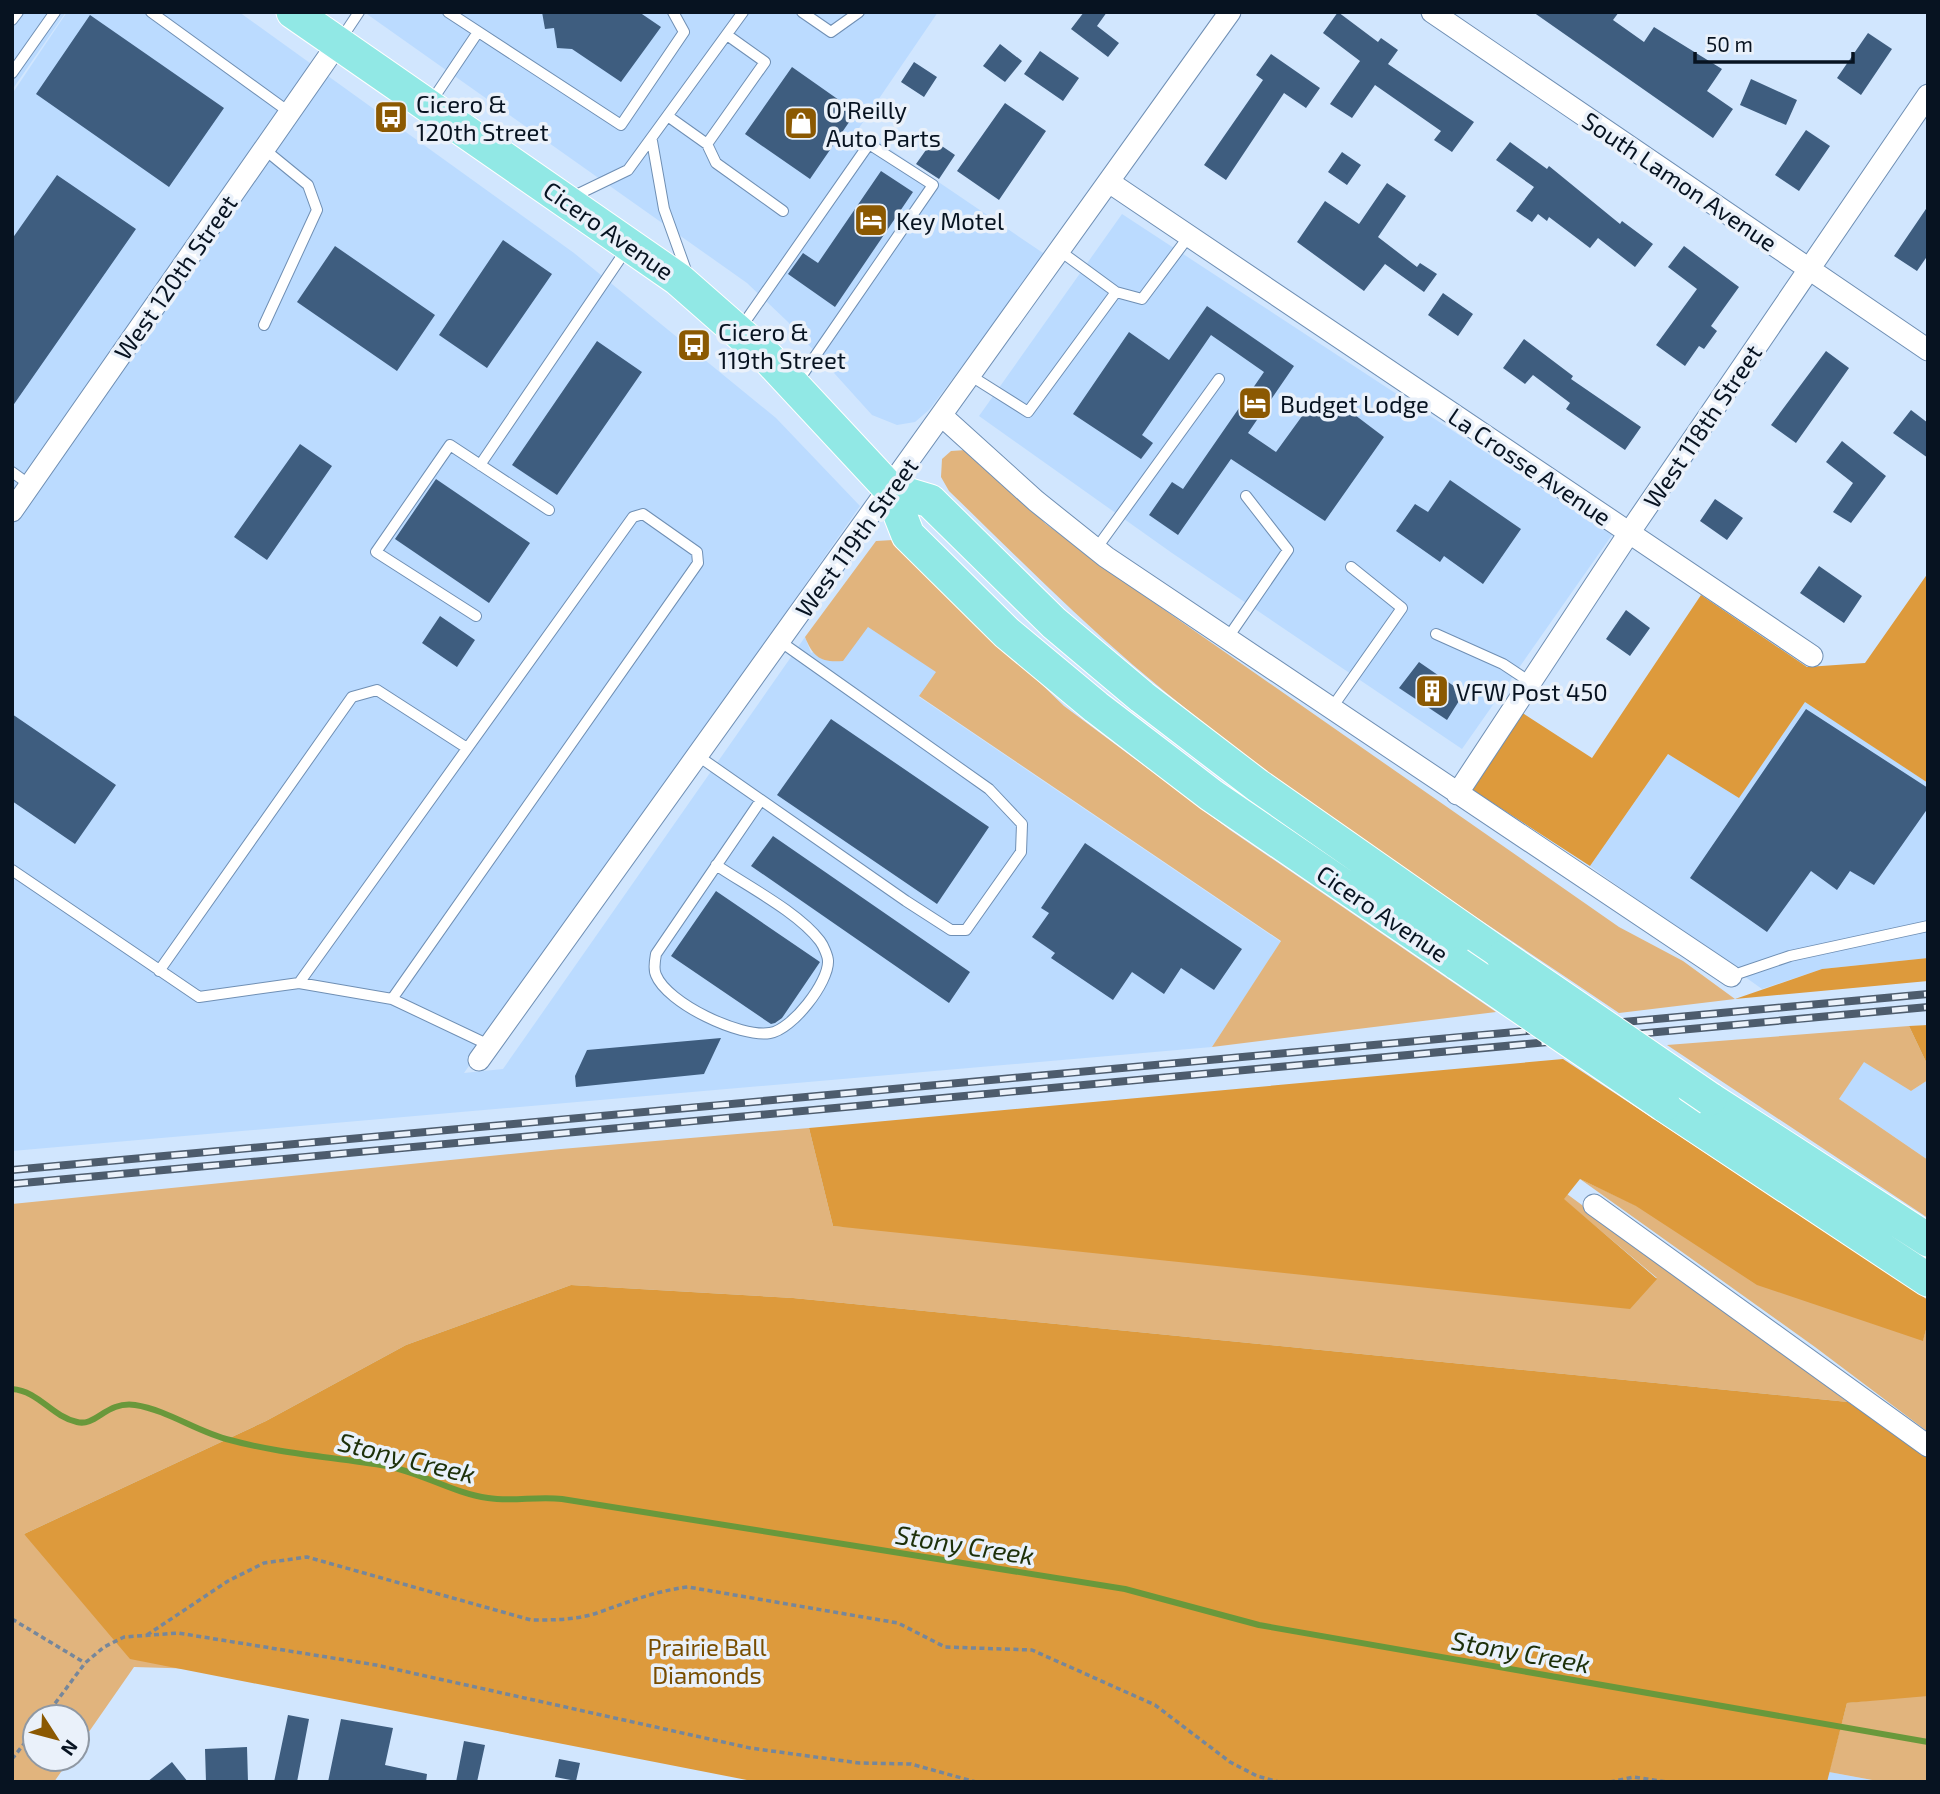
<svg xmlns="http://www.w3.org/2000/svg" width="1940" height="1794" font-family="'Exo 2',sans-serif">
<style>
.built{fill:#bbdbff}
.green{fill:#e1b47d}
.forest{fill:#dd9a3c}
.lines{fill:none;stroke-linecap:round;stroke-linejoin:round}
.stream{stroke:#69983b;stroke-width:6}
.building{fill:#3e5d7f}
.lane-casing{stroke:#6f8fb4;stroke-width:12}
.street-casing{stroke:#6f8fb4;stroke-width:23}
.primary-casing{stroke:#fff;stroke-width:35}
.path{stroke:#76879b;stroke-width:3.5;stroke-dasharray:5 3.5;stroke-linecap:butt}
.lane{stroke:#fff;stroke-width:10}
.street{stroke:#fff;stroke-width:21}
.primary{stroke:#91e8e5;stroke-width:33}
.rail-casing{stroke:#4d5c6d;stroke-width:8}
.rail{stroke:#eaf1fa;stroke-width:5;stroke-dasharray:16;stroke-linecap:butt}
.primary-bridge-casing{stroke:#fff;stroke-width:35;stroke-linecap:butt}
.primary-bridge{stroke:#91e8e5;stroke-width:33}
.labels{text-anchor:middle;dominant-baseline:central;stroke-width:7;stroke-linejoin:round;paint-order:stroke}
.poi-label{font-size:24px;fill:#071321;stroke:#eaf1fa;text-anchor:start}
.street-label{font-size:24px;fill:#071321;stroke:#eaf1fa}
.park-label{font-size:24px;fill:#794d00;stroke:#eaf1fa}
.water-label{font-size:26px;font-style:italic;fill:#1d3009;stroke:#eaf1fa}
</style>
<rect width="100%" height="100%" fill="#d1e6fe"/>
<!-- built -->
<path class="built" d="M12,12H66L12,90Z
M67,12H239L574,253L776,418L860,506L464,1073L503,1069L805,637L811,653L868,626L937,672L919,697L1281,942L1212,1047L12,1151V94Z
M364,12H938L859,128L1046,255L929,410L915,422L897,425L872,415L788,322L747,283Z
M1122,214L1612,535L1462,749L1172,553L979,416Z
M1805,701L1928,783V958L1822,969L1762,989L1590,866L1668,754L1739,797Z
M1864,1061L1911,1091L1928,1080V1160L1839,1099Z
M1829,1772L1882,1782H1827Z"/>
<!-- green -->
<path class="green" d="M966,450L982,461L1046,524L1146,597L1619,927L1683,961L1735,999L1619,1013C1454,901 1285,795 1133,665C1069,610 1010,550 949,491L941,477L942,459L951,451Z
M893,540L1064,706L1230,830L1496,1012L1212,1047L1281,941L919,696L936,672L868,627L843,661C821,663 813,657 805,637L876,541Z
M1909,1026L1928,1066V1080L1911,1091L1864,1062L1839,1099L1928,1160V1218L1667,1045Z
M809,1128L833,1226L1657,1278L1563,1199L1567,1194L1848,1402L793,1298L571,1285L406,1345L266,1421L24,1534L201,1669L134,1667L77,1749V1717H35V1759H70L54,1782H12V1204L561,1149Z
M1580,1179L1923,1340L1928,1322V1432L1815,1347Z
M1919,1695L1928,1696V1782H1883L1829,1772L1847,1703Z"/>
<!-- forest -->
<path class="forest" d="M1928,573V783L1805,702L1739,798L1668,754L1590,866L1471,789L1521,712L1592,758L1701,595L1807,667L1865,663Z
M1928,958V981L1735,999L1822,969Z
M1928,1025V1066L1909,1026Z
M1563,1059L1928,1300V1322L1923,1341L1757,1285L1636,1206L1580,1179L1564,1199L1657,1279L1630,1309L833,1226L809,1128Z
M571,1285L793,1298L1848,1402L1928,1456V1696L1847,1703L1827,1782H757L130,1659L24,1534L266,1421L406,1345Z"/>
<g class="lines">
<!-- stream -->
<path class="stream" d="M12,1389C39,1391 51,1416 77,1422C96,1427 106,1401 135,1405C168,1410 197,1432 230,1440C281,1454 335,1457 387,1466C422,1473 453,1493 488,1498C512,1502 537,1496 562,1499L1125,1589L1259,1625L1928,1742"/>
</g>
<!-- building -->
<path class="building" d="M542,12H639L661,27L621,82L572,49L557,48L554,28L545,29Z
M1084,12H1107L1097,26L1119,43L1108,57L1071,29Z
M1338,12L1378,42L1381,38L1398,50L1388,64L1474,122L1452,152L1434,140L1441,131L1375,85L1352,118L1330,104L1360,61L1323,33Z
M1533,12H1619L1613,20L1644,42L1654,27L1722,69L1707,91L1733,109L1713,138Z
M90,15L224,108L169,187L36,94Z
M1868,33L1892,49L1861,95L1837,78Z
M1000,44L1022,61L1005,82L983,66Z
M1040,51L1079,78L1063,101L1024,74Z
M1271,54L1320,88L1306,108L1284,93L1226,180L1204,165L1263,80L1256,75Z
M914,62L937,77L924,97L901,82Z
M792,67L856,112L810,179L745,134Z
M1751,79L1797,100L1786,125L1740,105Z
M1005,103L1046,131L999,200L957,171Z
M1806,130L1830,146L1799,191L1775,175Z
M933,140L955,155L939,179L916,164Z
M1510,142L1547,169L1549,166L1620,224L1622,221L1653,244L1635,267L1598,238L1590,248L1549,217L1547,221L1538,214L1532,222L1516,211L1534,187L1496,160Z
M1342,152L1361,165L1347,185L1328,172Z
M881,171L913,192L835,307L788,274L803,253L818,263Z
M57,175L136,229L12,407V239Z
M1387,183L1406,196L1378,237L1417,267L1420,263L1437,274L1424,292L1385,264L1364,291L1297,242L1325,201L1359,224Z
M1928,206V255L1917,271L1894,256Z
M503,240L552,274L487,368L439,335Z
M335,246L435,315L397,371L297,302Z
M1684,246L1739,287L1711,326L1717,331L1704,349L1699,346L1685,366L1656,345L1697,289L1668,267Z
M1443,293L1473,314L1458,336L1428,315Z
M1207,306L1294,366L1248,433L1276,452L1305,412L1330,406L1351,412L1384,437L1325,521L1231,459L1178,535L1149,515L1172,482L1183,489L1264,372L1211,335L1142,435L1153,443L1141,459L1073,414L1129,332L1169,360Z
M1524,339L1573,376L1571,379L1641,427L1625,450L1566,409L1570,403L1533,375L1525,384L1503,368Z
M597,341L642,372L557,495L512,465Z
M1826,351L1849,368L1796,443L1771,425Z
M1911,410L1928,423V458L1893,433Z
M1842,441L1886,476L1851,523L1833,512L1853,483L1826,462Z
M300,444L332,466L267,560L234,537Z
M436,479L530,543L489,603L395,539Z
M1450,480L1521,529L1483,584L1444,556L1440,562L1396,531L1415,504L1428,512Z
M1715,499L1743,518L1727,540L1700,521Z
M1819,566L1862,596L1844,623L1800,593Z
M1626,610L1650,628L1630,656L1606,639Z
M440,616L475,640L457,667L422,643Z
M1419,662L1464,693L1447,720L1399,688Z
M1806,709L1928,788V808L1874,885L1850,871L1837,890L1811,871L1767,932L1690,878Z
M12,714L116,785L75,844L12,801Z
M831,719L989,827L937,904L777,795Z
M773,836L970,972L949,1003L751,866Z
M1085,843L1242,949L1214,990L1181,968L1164,994L1132,972L1113,1000L1051,958L1055,953L1032,937L1049,913L1041,908Z
M716,891L820,962L782,1018L775,1023L771,1024L671,956Z
M721,1038L704,1074L576,1087L575,1076L587,1050Z
M288,1715L309,1719L297,1782H274Z
M341,1719L393,1728L385,1765L427,1774L426,1782H328Z
M464,1741L485,1745L477,1782H456Z
M247,1747L248,1782H206L205,1749Z
M559,1759L580,1763L576,1781L555,1777Z
M172,1762L188,1782H147Z"/>
<g class="lines">
<!-- lane casing -->
<g class="lane-casing">
<path id="lane" d="M151,12L289,112
M448,12L621,125L684,32L673,12
M802,12L831,32L859,12
M12,20L18,12
M341,39L359,12
M12,73L55,12
M431,102L478,32
M669,117L707,144L716,163L783,211
M652,141L664,209L688,276
M707,144L765,62L727,35
M570,198L628,170L743,12
M1116,292L1142,299L1189,236
M264,325L317,210L308,185L264,149
M740,329L869,144L933,185L796,384
M971,376L1028,412L1116,292L1060,251
M480,465L628,247
M12,472L30,485
M1096,549L1219,379
M476,616L376,552L450,445L549,510
M1436,634L1503,664L1530,682
M1227,639L1288,550L1246,496
M1331,709L1402,608L1351,567
M698,756L906,901L951,930H966L1021,852L1022,824L989,789L781,642
M716,865C747,886 798,912 820,941C823,945 828,956 828,961C829,982 792,1030 770,1033C740,1038 667,1003 656,975C653,969 655,960 656,954L761,800
M12,870L199,997L299,983L392,999L489,1045
M159,971L352,697L377,690L467,748
M1731,976L1790,956L1928,926
M299,983L633,517L643,514L697,552L698,563L392,999"/>
</g>
<!-- street casing -->
<g class="street-casing">
<path id="street" d="M1432,12L1928,350
M1109,182L1812,656
M942,416L1036,501L1106,557L1731,976
M12,511L338,43
M1457,794L1629,533L1928,95
M479,1060L1230,12
M1594,1205L1928,1446"/>
</g>
<!-- primary casing -->
<g class="primary-casing">
<path id="primary" d="M293,12L678,279L768,358L890,489L908,535L1007,633L1096,707L1211,795L1458,964
M890,489L930,501L1054,623L1142,697L1257,785L1503,957
M1710,1099L1928,1240
M1664,1105L1928,1280"/>
</g>
<!-- path -->
<path class="path" d="M12,1619L85,1663
M147,1635L228,1581L264,1563L307,1557L531,1620C553,1620 576,1620 597,1613C628,1602 655,1591 688,1587L898,1623L945,1647L1032,1650L1155,1705L1230,1762L1257,1776L1279,1782
M45,1717L85,1663L104,1647L124,1637L178,1633L376,1665L750,1748L859,1763L911,1764L976,1782
M12,1759L35,1730
M1610,1782L1634,1777L1667,1782"/>
<!-- lane -->
<use href="#lane" class="lane"/>
<!-- street -->
<use href="#street" class="street"/>
<!-- primary -->
<use href="#primary" class="primary"/>
<!-- rail casing -->
<g class="rail-casing">
<path id="rail" d="M12,1170L1928,994
M12,1184L1928,1007"/>
</g>
<!-- rail -->
<use href="#rail" class="rail"/>
<!-- primary-bridge casing -->
<g class="primary-bridge-casing">
<path id="primary-bridge" d="M1503,957L1710,1099
M1458,964L1664,1105"/>
</g>
<!-- primary-bridge -->
<use href="#primary-bridge" class="primary-bridge"/>
</g>
<!-- icons -->
<defs>
<g id="bus-square" transform="scale(1.75)"><rect x="-9" y="-9" width="18" height="18" rx="4" fill="#8b5902" stroke="#eaf1fa"/><path d="M-5-6H5V4H4V6H2V4H-2V6H-4V4H-5ZM-3.5-4V0h7V-4ZM-3.5 1.2v1.5H-2V1.2ZM2 1.2v1.5H3.5V1.2Z" fill="#fff"/></g>
<g id="shop-square" transform="scale(1.75)"><rect x="-9" y="-9" width="18" height="18" rx="4" fill="#8b5902" stroke="#eaf1fa"/><path d="M-5-2.5h2.3a2.7 3.5 0 0 1 5.4 0H5L5.5 6h-11ZM-1.5-2.5h3a1.5 2.3 0 0 0-3 0Z" fill="#fff"/></g>
<g id="hotel-square" transform="scale(1.75)"><rect x="-9" y="-9" width="18" height="18" rx="4" fill="#8b5902" stroke="#eaf1fa"/><path d="M-6-4.5h1.5V1H6V5H4.5V3h-9V5H-6ZM-4 0a1.8 1.8 0 1 1 3.6 0ZM.5 0V-2.5h3Q6-2.5 6 0Z" fill="#fff"/></g>
<g id="building-square" transform="scale(1.75)"><rect x="-9" y="-9" width="18" height="18" rx="4" fill="#8b5902" stroke="#eaf1fa"/><path d="M-4-6H4V6H1V3H-1V6H-4ZM-2.5-4.3h1.7v1.8h-1.7ZM.8-4.3h1.7v1.8H.8ZM-2.5-1h1.7V.8h-1.7ZM.8-1h1.7V.8H.8Z" fill="#fff"/></g>
</defs>
<g fill-rule="evenodd">
<use href="#bus-square" x="391" y="117"/>
<use href="#shop-square" x="801" y="123"/>
<use href="#hotel-square" x="871" y="220"/>
<use href="#bus-square" x="694" y="345"/>
<use href="#hotel-square" x="1255" y="403"/>
<use href="#building-square" x="1432" y="691"/>
</g>
<g class="labels">
<!-- poi labels -->
<g class="poi-label">
<text x="416" y="103">Cicero &amp;<tspan x="416" dy="28">120th Street</tspan></text>
<text x="826" y="109">O'Reilly<tspan x="826" dy="28">Auto Parts</tspan></text>
<text x="896" y="220">Key Motel</text>
<text x="718" y="331">Cicero &amp;<tspan x="718" dy="28">119th Street</tspan></text>
<text x="1280" y="403">Budget Lodge</text>
<text x="1456" y="691">VFW Post 450</text>
</g>
<!-- street labels -->
<g class="street-label">
<text transform="translate(1680 181) rotate(34)">South Lamon Avenue</text>
<text transform="translate(609 230) rotate(35)">Cicero Avenue</text>
<text transform="translate(175 277) rotate(-55)">West 120th Street</text>
<text transform="translate(1702 426) rotate(-56)">West 118th Street</text>
<text transform="translate(1530 466) rotate(34)">La Crosse Avenue</text>
<text transform="translate(856 537) rotate(-54)">West 119th Street</text>
<text transform="translate(1383 913) rotate(34)">Cicero Avenue</text>
</g>
<!-- park labels -->
<g class="park-label">
<text x="707" y="1646">Prairie Ball<tspan x="707" dy="28">Diamonds</tspan></text>
</g>
<!-- water labels -->
<g class="water-label">
<text transform="translate(407 1457) rotate(14)">Stony Creek</text>
<text transform="translate(965 1544) rotate(9)">Stony Creek</text>
<text transform="translate(1521 1651) rotate(10)">Stony Creek</text>
</g>
</g>
<!-- border -->
<rect width="1940" height="1794" fill="none" stroke="#071321" stroke-width="28"/>
<!-- north arrow -->
<g transform="translate(56 1738) rotate(126)"><circle r="33" fill="#eaf1fa" stroke="#8f98a3" stroke-width="2"/>
<path d="M0-5L12 26L0 18L-12 26Z" fill="#8b5902"/>
<text y="-10" font-size="19" font-weight="bold" text-anchor="middle" fill="#071321">N</text>
</g>
<!-- scale -->
<path d="M1695 52v10h158v-10" fill="none" stroke="#071321" stroke-width="3.5"/>
<text x="1706" y="52" font-size="21" fill="#071321" stroke="#eaf1fa" stroke-width="5" paint-order="stroke">50 m</text>
</svg>
